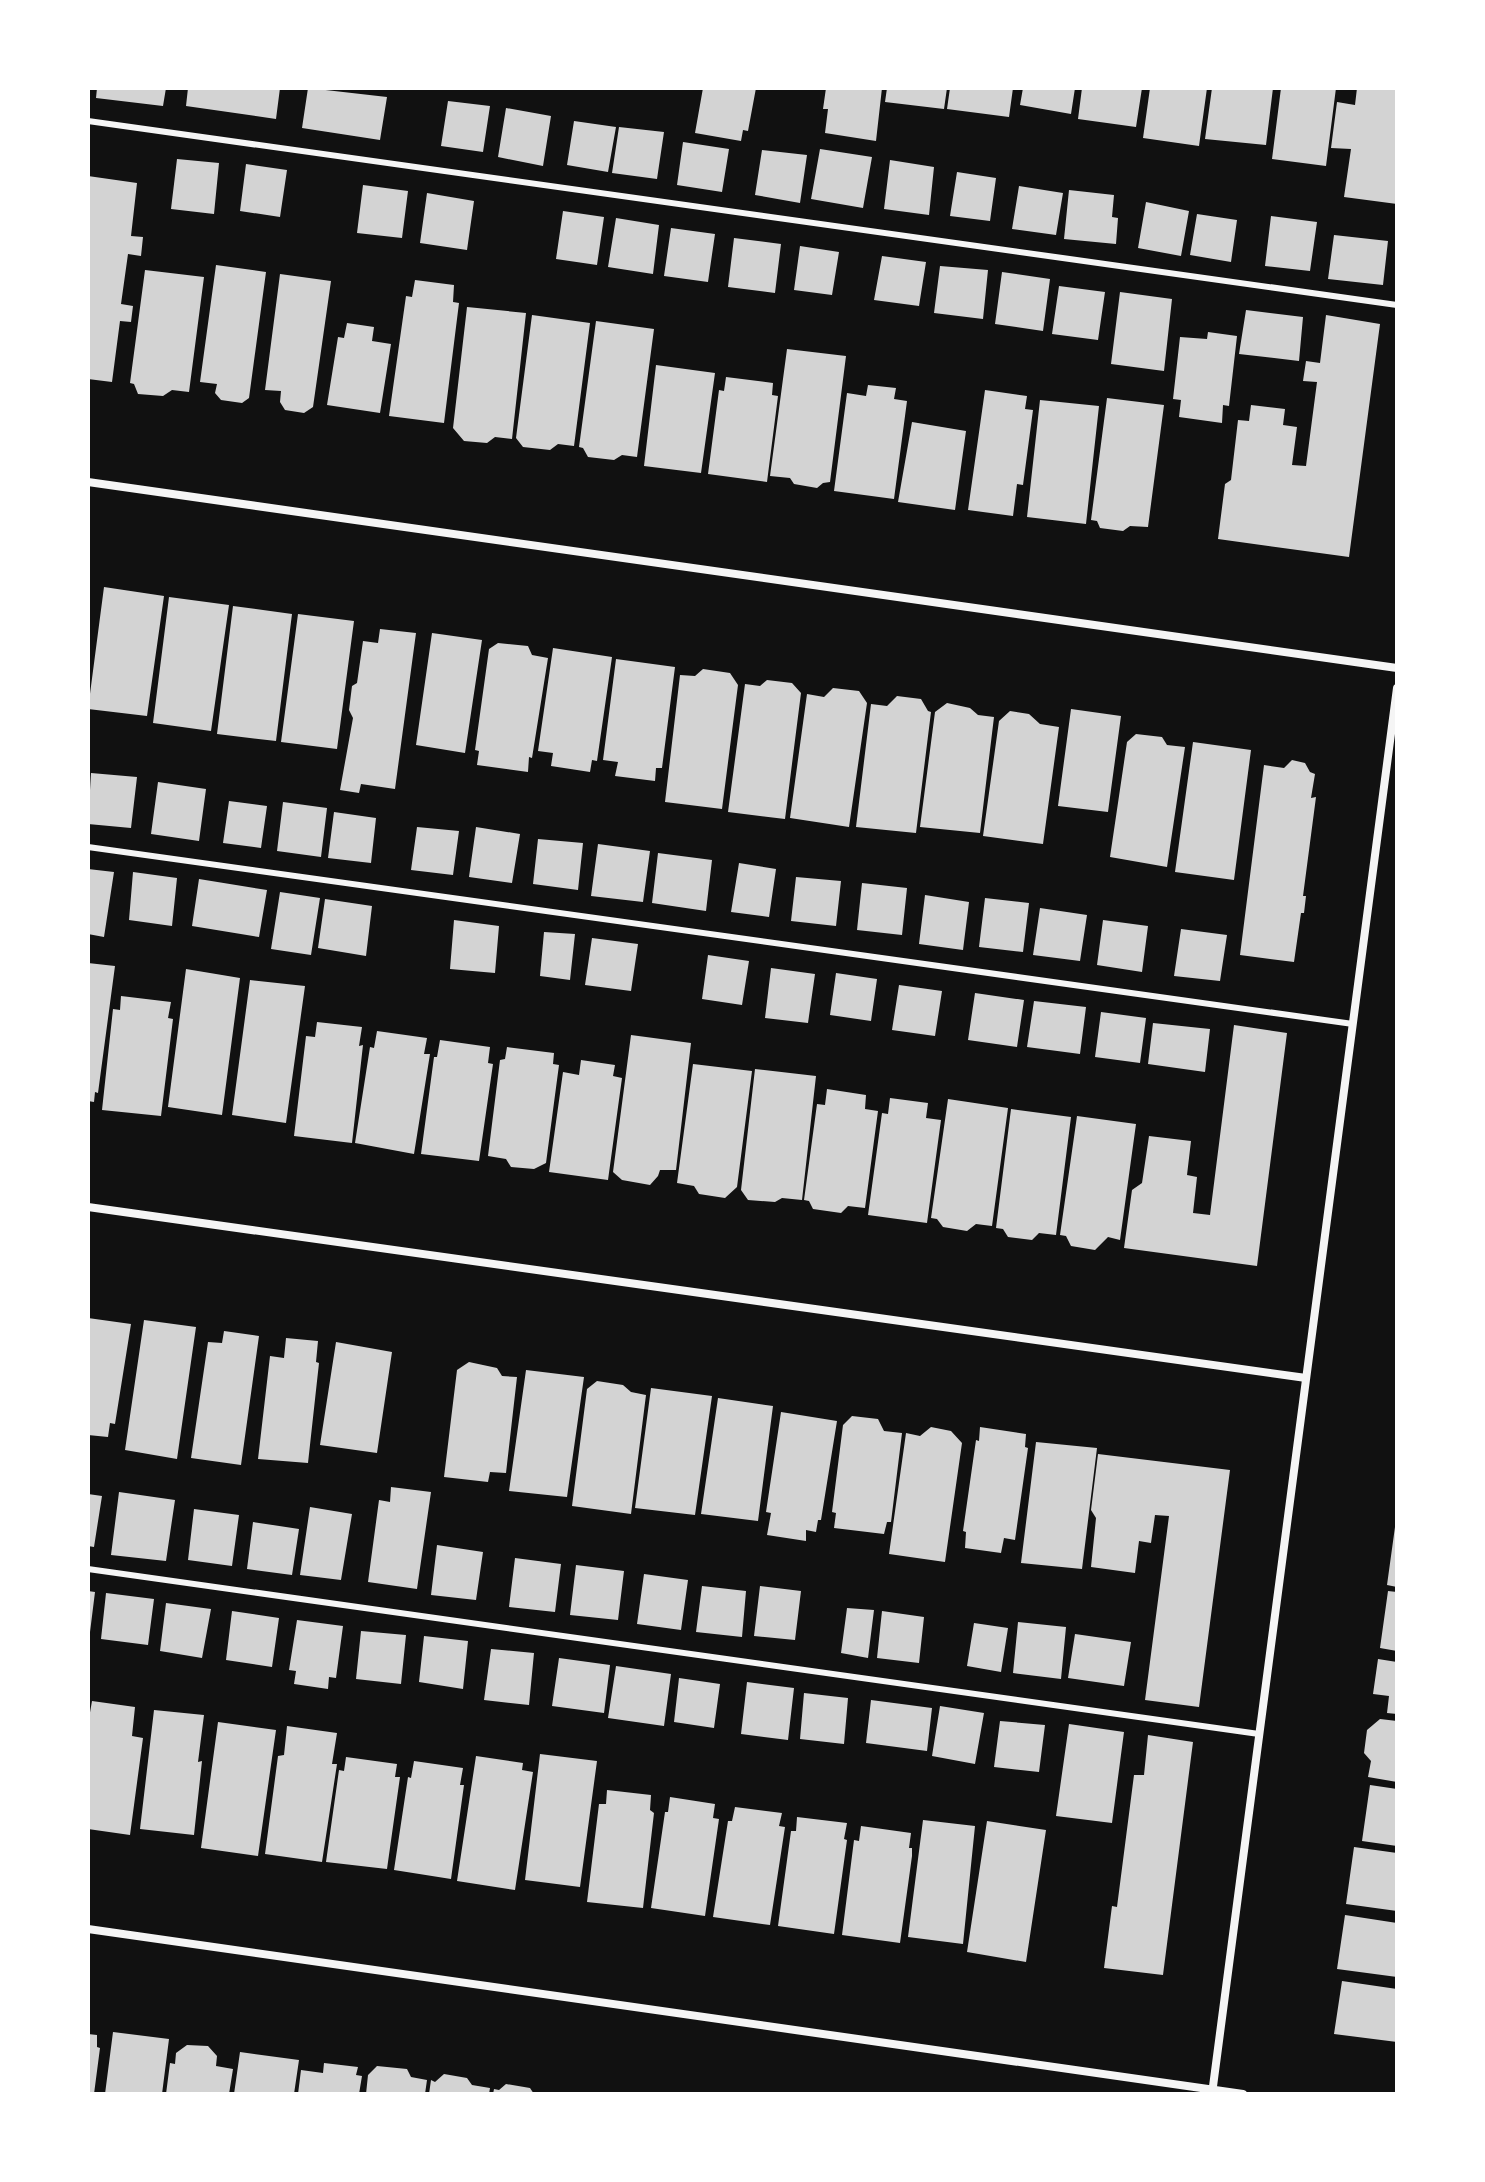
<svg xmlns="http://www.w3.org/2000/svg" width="1485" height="2182" font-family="'Fira Sans',sans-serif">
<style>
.building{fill:#d3d3d3}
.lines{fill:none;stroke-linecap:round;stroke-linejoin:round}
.service{stroke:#f5f5f5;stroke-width:6}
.minor{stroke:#f5f5f5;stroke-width:8}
</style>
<rect width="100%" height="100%" fill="#111"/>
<!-- building -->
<path class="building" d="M97,88H166L163,106L96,98Z
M188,88H280L276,119L186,106Z
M308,88L387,97L380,140L302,128Z
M703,88H756L748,131L743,130L741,141L695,133Z
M826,88H882L876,141L825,133L828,109H823Z
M887,88H947L944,109L885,102Z
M950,88H1013L1009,117L947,109Z
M1023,88H1075L1071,114L1020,105Z
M1082,88H1142L1136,127L1078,119Z
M1150,88H1207L1199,146L1143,138Z
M1212,88H1273L1266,145L1205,139Z
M1281,88H1336L1326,166L1272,159Z
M1357,88H1397V204L1344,197L1351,149L1331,148L1337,102L1355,105Z
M448,101L490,106L483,152L441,146Z
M506,108L551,116L543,166L498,157Z
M574,121L616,127L608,172L567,165Z
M619,127L664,132L657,179L612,173Z
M683,142L729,149L722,192L677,185Z
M820,149L872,157L863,208L811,199Z
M762,150L807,155L800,203L755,195Z
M177,159L219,163L214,214L171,209Z
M890,160L934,167L929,215L884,209Z
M246,164L287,170L280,217L240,211Z
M957,172L996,178L990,221L950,216Z
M88,176L137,183L131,236L143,237L141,256L128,254L121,304L133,306L131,322L120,321L112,382L88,379Z
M363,185L408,191L402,238L357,233Z
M1019,186L1063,193L1056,235L1012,229Z
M1069,190L1114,195L1112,217L1118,218L1116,244L1064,239Z
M427,193L474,201L467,250L420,243Z
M1146,202L1189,211L1181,256L1138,248Z
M563,211L604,217L597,265L556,259Z
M1197,214L1237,220L1231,262L1190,255Z
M1271,216L1317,222L1310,271L1265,266Z
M616,218L659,225L653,274L608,267Z
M671,228L715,234L708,282L664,276Z
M1334,235L1388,241L1383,285L1328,279Z
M734,238L781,244L775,293L728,287Z
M800,246L839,252L832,295L794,290Z
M882,256L926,262L919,306L874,300Z
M216,265L266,272L249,398L242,403L221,400L215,393L217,384L200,382Z
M940,266L988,270L983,319L934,313Z
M145,270L204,277L189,392L172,390L163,396L138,394L134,384L130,383Z
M1002,272L1050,279L1043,331L995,324Z
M280,274L331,281L313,407L304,413L285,410L280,402L281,391L265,390Z
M415,280L454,285L453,302L459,303L444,423L389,416L406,296L412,297Z
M1059,286L1105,292L1098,340L1052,334Z
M1120,292L1172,299L1164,371L1111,364Z
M467,307L526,313L512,439L495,437L487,443L464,441L453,428Z
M1246,310L1303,317L1299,361L1239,354Z
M532,315L590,323L574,446L558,444L550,450L523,447L516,438Z
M1326,315L1380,324L1349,557L1218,539L1225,484L1231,480L1238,420L1249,421L1251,405L1285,409L1283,425L1297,427L1292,465L1306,466L1317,382L1303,381L1306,361L1320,363Z
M596,321L654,329L637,457L622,455L614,460L588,457L583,448L579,447Z
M347,323L374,327L372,341L391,344L380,413L327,405L338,337L344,338Z
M1208,332L1237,336L1229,406L1223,405L1222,423L1179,417L1181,400L1173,399L1180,337L1207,339Z
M787,349L846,356L830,482L823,483L817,488L794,484L790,478L770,476Z
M656,365L715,373L701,473L644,466Z
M726,377L773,383L772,395L778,396L767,482L708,474L719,390L724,391Z
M868,385L896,388L894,399L907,401L894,499L834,491L847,393L866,396Z
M985,390L1027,396L1025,409L1033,410L1023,485L1017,484L1013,516L968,510Z
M1107,398L1164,405L1148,527L1130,526L1123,531L1100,528L1097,521L1091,520Z
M1040,400L1099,406L1086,524L1027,517Z
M912,422L966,431L955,510L898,502Z
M104,587L164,596L147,716L88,709Z
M169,597L229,605L211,731L153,723Z
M233,606L292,614L276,741L217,734Z
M298,614L354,621L337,749L281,742Z
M380,629L416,633L395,789L361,784L359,793L340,790L353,718L349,710L352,686L357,683L363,641L378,643Z
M432,633L482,640L465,753L416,745Z
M498,643L528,646L532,655L548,658L532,758L529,757L528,772L477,765L479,751L475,750L489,649Z
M553,648L612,657L597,761L592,760L590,772L551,766L553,753L538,751Z
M616,659L675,667L662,768H656L655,781L615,776L618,762L603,760Z
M703,669L730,673L738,685L722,809L665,802L680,675L695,676Z
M767,680L792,683L801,693L785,819L728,812L745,684L760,686Z
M833,688L859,691L867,703L849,827L790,818L807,694L824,697Z
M897,696L921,699L928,711L931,712L916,833L856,827L871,704L887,706Z
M947,703L970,708L978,715L994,717L980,833L920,827L935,712Z
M1071,709L1121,716L1108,812L1058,806Z
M1010,711L1029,714L1040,724L1059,727L1043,844L983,836L999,721Z
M1136,734L1162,737L1167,745L1185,747L1167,867L1110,857L1127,742Z
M1193,742L1251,750L1234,880L1175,872Z
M1292,760L1305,763L1310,772L1315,774L1311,798L1316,797L1303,896H1306L1304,913H1301L1294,962L1240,955L1264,765L1284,768Z
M91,773L137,777L131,828L88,824Z
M158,782L206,789L199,841L151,834Z
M229,801L267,806L261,848L223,843Z
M283,802L327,808L321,857L277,851Z
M334,812L376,818L371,863L328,858Z
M417,827L459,831L453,875L411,870Z
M476,827L520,834L512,883L469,877Z
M538,839L583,843L578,890L533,884Z
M598,844L650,851L643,902L591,896Z
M658,853L712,860L706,911L652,903Z
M739,863L776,869L769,917L731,912Z
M88,869L114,872L104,937L88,934Z
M133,872L177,878L172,926L129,920Z
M796,877L841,881L836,926L791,921Z
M199,879L267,890L259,937L192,926Z
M862,883L907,888L902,935L857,930Z
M280,892L320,898L311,955L271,949Z
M925,895L969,902L963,950L919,944Z
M985,898L1029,903L1023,952L979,947Z
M325,899L372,906L366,956L318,948Z
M1040,908L1087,915L1080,961L1033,955Z
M454,920L499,926L495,973L450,969Z
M1103,920L1148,926L1142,972L1097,965Z
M1181,929L1227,935L1220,981L1174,976Z
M544,932L575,934L570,980L540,976Z
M592,938L638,944L631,991L585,985Z
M708,955L749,961L742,1005L702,999Z
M88,963L115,966L98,1093L95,1092L94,1102L88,1101Z
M771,968L815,974L808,1023L765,1018Z
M186,969L240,978L222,1115L168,1107Z
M836,973L877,979L871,1021L830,1015Z
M250,980L305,986L286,1123L232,1115Z
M899,985L942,991L935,1036L892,1030Z
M975,993L1024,1000L1017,1047L968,1040Z
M121,996L171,1002L168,1018L173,1019L161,1116L102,1110L113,1009L120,1010Z
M1034,1001L1086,1007L1080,1054L1027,1047Z
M1101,1012L1146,1018L1140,1063L1095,1057Z
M317,1022L362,1027L359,1046L363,1045L352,1143L294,1136L306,1036L315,1037Z
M1153,1023L1210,1029L1205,1072L1148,1064Z
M1234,1025L1287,1033L1257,1266L1124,1248L1132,1190L1142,1183L1149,1136L1191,1141L1187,1175L1197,1177L1193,1213L1210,1215Z
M377,1031L427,1038L424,1054H430L414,1154L355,1143L370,1047L374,1048Z
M631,1035L691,1043L676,1170H660L658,1176L650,1185L622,1180L613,1172Z
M440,1040L490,1047L488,1063L493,1064L479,1161L421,1154L434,1057H437Z
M507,1047L554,1053L553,1064L559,1065L546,1163L534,1169L511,1167L506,1159L488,1156L500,1060L505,1059Z
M581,1060L615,1065L613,1076L622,1078L608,1180L549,1172L563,1072L579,1075Z
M693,1064L752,1071L737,1187L725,1198L699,1194L694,1186L677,1183Z
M755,1069L816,1076L802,1200L782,1198L775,1202L748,1200L741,1190Z
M827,1089L866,1095L865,1109L878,1111L865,1208L848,1206L841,1213L813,1209L809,1201L804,1200L817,1104L825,1105Z
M890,1098L928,1103L926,1118L941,1120L927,1223L868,1215L882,1113L888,1114Z
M948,1099L1008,1108L992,1226L976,1224L967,1231L943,1227L937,1219L931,1218Z
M1011,1109L1071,1117L1056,1235L1039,1233L1032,1240L1008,1237L1003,1229L996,1228Z
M1077,1116L1136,1124L1120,1240L1108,1237L1095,1250L1071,1246L1066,1236L1060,1235Z
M88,1318L131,1324L115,1424L110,1423L108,1437L88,1435Z
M144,1320L196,1327L177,1459L125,1450Z
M224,1331L259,1336L241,1465L191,1458L208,1342L222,1343Z
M286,1338L318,1341L316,1362L319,1363L308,1463L258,1459L270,1356L284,1358Z
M336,1342L392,1352L377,1453L320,1445Z
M469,1362L497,1368L502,1376L517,1377L506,1473L490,1472L488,1482L444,1477L457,1370Z
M526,1370L584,1377L567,1497L509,1491Z
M597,1381L623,1385L631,1392L646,1395L631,1514L572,1506L587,1389Z
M651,1388L712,1396L695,1515L635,1508Z
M718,1398L773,1406L758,1521L701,1514Z
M781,1412L837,1421L821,1520H818L816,1532L806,1530V1541L767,1535L771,1513L766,1512Z
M852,1416L878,1419L884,1431L902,1433L891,1522H887L884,1534L834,1528L836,1513L832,1512L843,1425Z
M931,1427L951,1431L962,1443L945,1562L889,1554L906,1433L920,1436Z
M980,1427L1026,1434L1025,1447L1028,1448L1015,1540L1004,1538L1001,1553L965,1548L966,1532L963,1531L976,1440L979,1441Z
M1036,1442L1097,1448L1082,1569L1021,1563Z
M1098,1454L1230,1470L1199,1707L1145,1700L1169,1516L1155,1515L1151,1543L1139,1541L1135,1573L1091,1567L1096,1518L1091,1510Z
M391,1487L431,1492L417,1589L368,1582L379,1500L390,1502Z
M119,1492L175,1500L166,1561L111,1555Z
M88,1494L102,1496L94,1547L88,1546Z
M310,1507L352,1514L341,1580L300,1575Z
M194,1509L239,1515L232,1566L188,1560Z
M253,1522L299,1529L292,1575L247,1569Z
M1395,1527L1397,1528V1587L1387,1585Z
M437,1545L483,1552L476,1600L431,1595Z
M515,1558L561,1564L555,1612L509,1607Z
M576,1565L624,1571L618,1620L570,1615Z
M644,1574L688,1580L681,1630L637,1624Z
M702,1586L746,1591L742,1637L696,1632Z
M760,1586L801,1591L795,1640L754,1636Z
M88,1591L95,1592L90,1632H88Z
M1388,1591L1397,1592V1651L1380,1648Z
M106,1593L154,1599L148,1645L101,1639Z
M166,1603L211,1609L202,1658L160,1651Z
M847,1608L874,1610L868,1658L841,1653Z
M232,1611L279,1618L272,1667L226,1660Z
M882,1611L924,1617L919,1663L877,1658Z
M297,1620L343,1626L336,1678L329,1677L328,1689L294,1684L296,1671L289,1670Z
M1018,1622L1066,1627L1061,1679L1013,1673Z
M974,1623L1008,1628L1001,1672L967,1666Z
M361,1631L406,1635L401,1684L356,1679Z
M1075,1634L1131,1642L1124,1686L1068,1678Z
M424,1636L468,1641L463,1689L419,1682Z
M491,1649L534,1653L529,1705L484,1700Z
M559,1658L610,1665L604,1713L552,1706Z
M1378,1659L1397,1662V1714L1387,1713L1389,1696L1373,1694Z
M616,1666L671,1674L664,1726L608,1718Z
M679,1678L720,1684L714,1728L674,1722Z
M747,1682L794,1688L788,1740L741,1734Z
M804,1693L848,1698L844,1744L800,1739Z
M871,1700L932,1708L927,1751L866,1743Z
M92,1701L135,1707L132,1736L143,1738L130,1835L88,1829V1724Z
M940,1706L984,1713L975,1764L932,1756Z
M154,1710L204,1715L198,1762L202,1761L194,1835L140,1829Z
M1380,1719L1397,1721V1782L1368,1777L1371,1761L1364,1753L1367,1730Z
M1000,1721L1045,1725L1039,1772L994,1767Z
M218,1722L276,1730L258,1856L201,1848Z
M1069,1724L1124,1732L1112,1823L1056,1816Z
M287,1726L337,1733L332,1764H337L322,1862L265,1854L278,1756L284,1755Z
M1148,1735L1193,1742L1163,1975L1104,1968L1112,1906L1117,1907L1134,1775H1144Z
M540,1754L597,1761L580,1887L525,1880Z
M476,1756L523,1763L522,1770L533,1772L515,1890L457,1881Z
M346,1757L397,1764L395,1777H400L387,1869L326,1862L339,1770L344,1771Z
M414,1761L463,1768L460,1785H464L451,1879L394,1870L408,1777L411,1778Z
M1370,1785L1397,1789V1846L1362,1841Z
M607,1790L651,1795L650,1810L654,1813L643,1908L587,1902L599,1804H606Z
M670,1797L715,1804L713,1818L719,1819L705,1916L651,1908L665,1812H668Z
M735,1807L782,1813L779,1826L785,1827L770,1925L713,1917L728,1821H732Z
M797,1817L847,1823L844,1839L847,1840L834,1934L778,1926L791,1831H796Z
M923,1820L975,1826L963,1944L908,1937Z
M987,1821L1046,1830L1026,1962L967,1952Z
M861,1826L911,1833L909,1848H912V1856L900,1943L842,1935L854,1840L859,1841Z
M1354,1847L1397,1853V1911L1346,1904Z
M1345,1915L1397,1923V1977L1337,1969Z
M1342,1981L1397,1989V2042L1334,2034Z
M113,2032L169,2039L162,2094H105Z
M88,2034L97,2035V2047L100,2048L94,2094H88Z
M187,2045L208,2046L217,2056L216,2066L233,2069L229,2094H166L170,2063L175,2064L176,2053Z
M240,2052L299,2060L294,2094H234Z
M324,2063L358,2067L356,2075L362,2076L359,2094H298L301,2070L323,2073Z
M377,2066L407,2069L411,2077L427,2080L425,2094H366L368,2075Z
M444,2074L467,2078L472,2085L490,2088L489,2094H429L431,2080L435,2082Z
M506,2084L530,2088L534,2094H493L494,2089L499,2090Z"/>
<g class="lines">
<!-- service -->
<path class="service" d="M88,121L1397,305
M88,847L1353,1024
M88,1569L1259,1734"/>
<!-- minor -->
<path class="minor" d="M88,482L1397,668
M88,1207L1306,1378
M88,1929L1243,2094
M1212,2094L1397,688"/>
</g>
<!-- border -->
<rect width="1485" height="2182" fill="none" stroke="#ffffff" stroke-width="180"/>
</svg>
